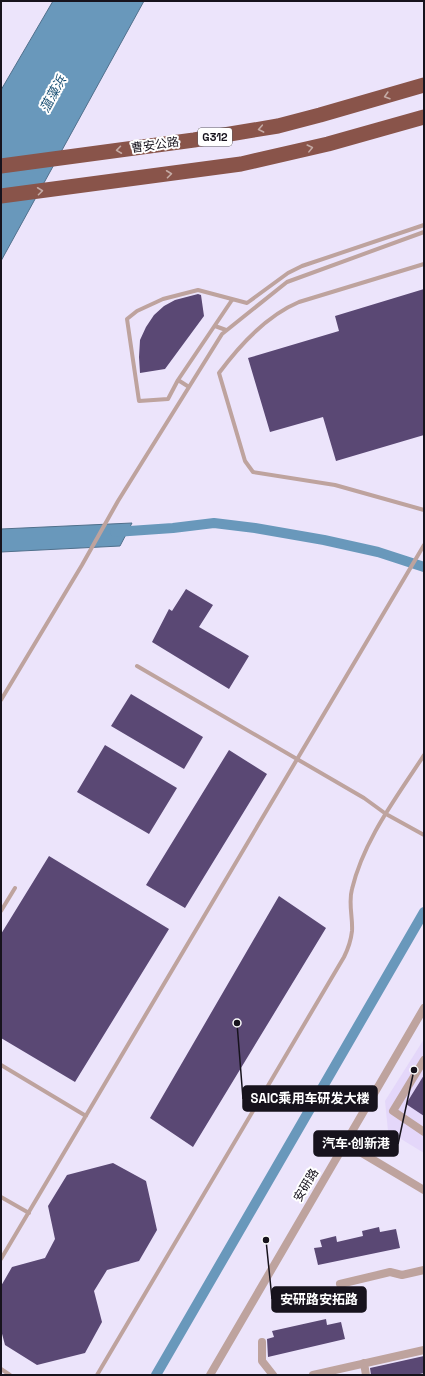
<svg xmlns="http://www.w3.org/2000/svg" width="425" height="1376" font-family="'Space Grotesk','Noto Sans SC',sans-serif">
<style>
.built{fill:#e4d7fa}
.water{fill:#6998bb;stroke:#50708c}
.lines{fill:none;stroke-linecap:round;stroke-linejoin:round}
.canal{stroke:#6998bb;stroke-width:10}
.building{fill:#5a4874}
.lane{stroke:#bea39e;stroke-width:4}
.street{stroke:#bea39e;stroke-width:8}
.highway{stroke:#89544a;stroke-width:15}
.oneway{stroke:#c4aaa4}
.labels{text-anchor:middle;dominant-baseline:central;stroke-width:4;stroke-linejoin:round;paint-order:stroke}
.shield{fill:#fff;stroke:#5d5a61;stroke-width:1}
.shield-label{font-size:11px;font-weight:bold;fill:#17131d}
.street-label{font-size:12px;fill:#17131d;stroke:#fff}
.water-label{font-size:13px;font-style:italic;fill:#174e72;stroke:#fff}
.leader{fill:none;stroke:#17131d;stroke-width:1.5}
.callout-dot{fill:#17131d;stroke:#fff;stroke-width:1.5}
.callout{fill:#17131d;stroke:#17131d;stroke-width:1.5}
.callout-label{font-size:13px;text-anchor:middle;font-weight:bold;fill:#fff}
</style>
<rect width="100%" height="100%" fill="#ece4fb"/>
<!-- built -->
<path class="built" d="M424,1039V1153L388,1131L385,1101Z"/>
<!-- water -->
<path class="water" d="M53,1H144L1,261V90Z
M132,523L120,546L1,552V529Z"/>
<g class="lines">
<!-- canal -->
<path class="canal" d="M115,532L173,528L214,523L255,528L324,540L378,552L424,567
M156,1375L424,912"/>
</g>
<!-- building -->
<path class="building" d="M424,289V435L336,461L323,417L270,432L248,358L339,331L335,316Z
M198,294L201,295L204,316L165,369L140,373L139,357L140,340L146,327L154,315L164,306L175,300Z
M186,589L213,605L199,627L249,656L229,689L152,642L169,609L172,611Z
M131,694L203,737L184,769L111,726Z
M105,745L177,788L149,834L77,792Z
M229,750L267,774L185,908L146,885Z
M49,856L169,929L75,1082L1,1038V934Z
M279,896L326,928L193,1147L150,1118Z
M424,1075V1116L406,1104Z
M113,1163L146,1181L157,1230L139,1261L107,1270L94,1291L102,1322L85,1353L37,1365L5,1345L1,1330V1286L12,1267L45,1258L55,1239L48,1206L67,1175Z
M379,1227L380,1232L396,1229L400,1248L318,1265L314,1248L322,1247L320,1240L336,1236L337,1242L363,1236L362,1231Z
M326,1319L327,1325L341,1322L345,1339L268,1357L267,1339L274,1337L272,1331Z
M424,1356V1373L416,1375H371L370,1368Z"/>
<g class="lines">
<!-- lane -->
<path class="lane" d="M424,264L299,302C268,315 239,346 219,373L245,461L253,472L335,485L424,510
M215,326L226,330
M178,380L232,300
M189,387L178,380L168,399L139,401L127,319L137,311L163,299L198,290L247,303L288,273L302,266L424,225
M137,666L364,798L386,814L424,835
M1,700L82,565L118,501L222,334L287,282L424,232
M1,911L15,888
M1,1065L86,1116
M1,1197L29,1213
M1,1259L424,545
M1,1369L10,1375
M97,1375L344,957C348,949 351,940 352,931C353,917 348,903 352,889C364,839 397,797 424,755"/>
<!-- street -->
<path class="street" d="M424,1060L393,1111L424,1132
M345,1143L424,1190
M340,1284L390,1272L402,1275L424,1270
M262,1342V1361L273,1375
M364,1363L366,1375
M210,1375L424,1008
M313,1375L424,1350"/>
<!-- highway -->
<path class="highway" d="M1,166L194,140L278,126L320,115L424,85
M1,196L241,164L328,144L424,117"/>
</g>
<!-- one-way arrows -->
<defs><path id="oneway-chevron" d="M-2-3.5L2.5 0L-2 3.5" fill="none" stroke-width="1.6" stroke-linecap="round" stroke-linejoin="round"/></defs>
<g class="oneway">
<use href="#oneway-chevron" transform="translate(387 96) rotate(163)"/>
<use href="#oneway-chevron" transform="translate(261 129) rotate(169)"/>
<use href="#oneway-chevron" transform="translate(310 148) rotate(-14)"/>
<use href="#oneway-chevron" transform="translate(119 150) rotate(172)"/>
<use href="#oneway-chevron" transform="translate(169 174) rotate(-7)"/>
<use href="#oneway-chevron" transform="translate(40 191) rotate(-7)"/>
</g>
<g class="labels">
<!-- shield labels -->
<rect class="shield" x="198" y="128" width="34" height="18" rx="3"/>
<g class="shield-label">
<text x="215" y="137">G312</text>
</g>
<!-- street labels -->
<g class="street-label">
<text transform="translate(155 145) rotate(-8)">曹安公路</text>
<text transform="translate(306 1185) rotate(-59)">安研路</text>
</g>
<!-- water labels -->
<g class="water-label">
<text transform="translate(53 94) rotate(-61)">蕰藻浜</text>
</g>
</g>
<!-- callouts -->
<path class="leader" d="M237 1023L243 1099M414 1070L398 1144M266 1240L272 1299"/>
<g class="callout-dot">
<circle cx="237" cy="1023" r="4"/>
<circle cx="414" cy="1070" r="4"/>
<circle cx="266" cy="1240" r="4"/>
</g>
<g class="callout">
<rect x="243" y="1086" width="134" height="25" rx="4"/>
<rect x="314" y="1131" width="84" height="25" rx="4"/>
<rect x="272" y="1287" width="94" height="25" rx="4"/>
</g>
<g class="callout-label">
<text x="310" y="1103">SAIC乘用车研发大楼</text>
<text x="356" y="1148">汽车·创新港</text>
<text x="319" y="1304">安研路安拓路</text>
</g>
<!-- border -->
<rect width="425" height="1376" fill="none" stroke="#17131d" stroke-width="4"/>
</svg>
